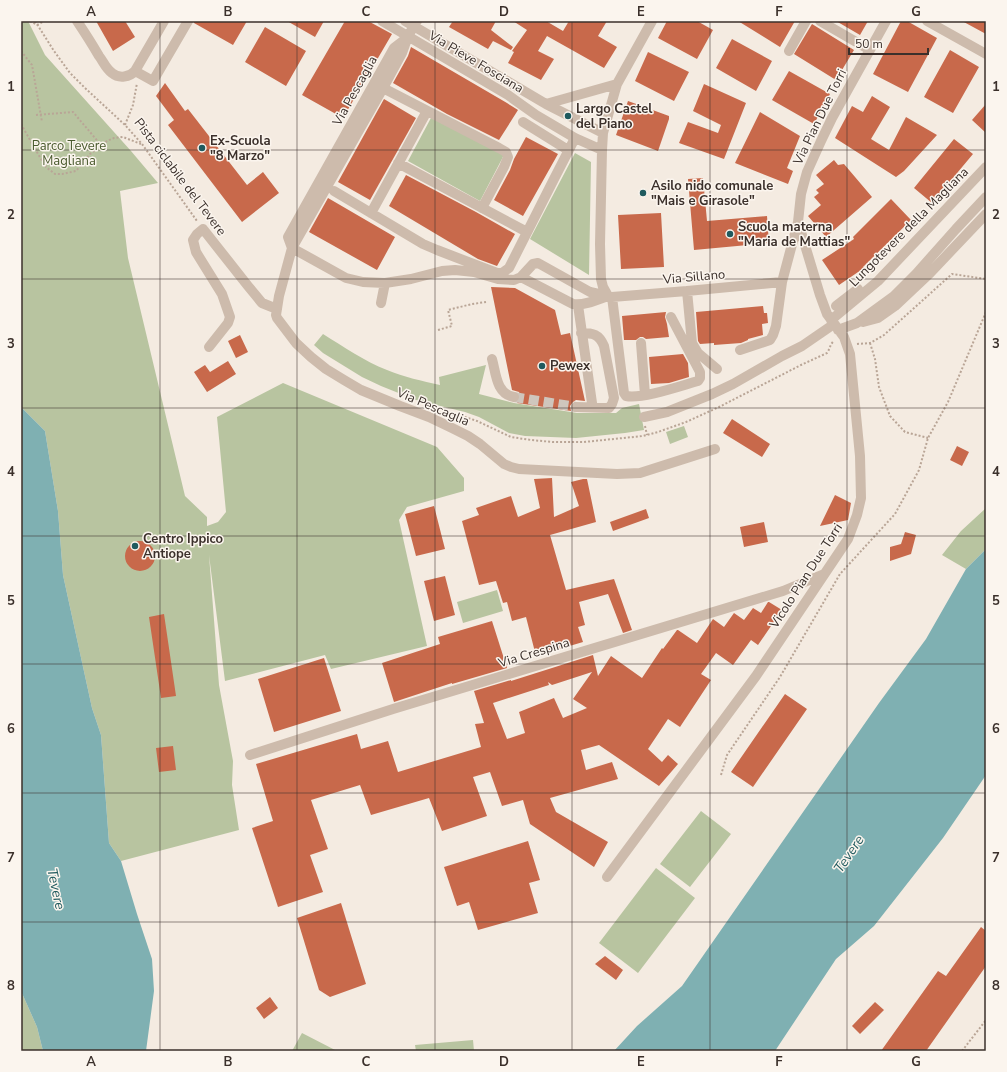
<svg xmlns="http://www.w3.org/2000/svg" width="1007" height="1072" font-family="'Nunito Sans',sans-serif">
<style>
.green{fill:#b8c4a0}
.water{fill:#7fb0b2}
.building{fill:#c8694b;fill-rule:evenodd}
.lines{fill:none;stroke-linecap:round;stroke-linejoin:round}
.minor-tunnel{stroke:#cfc6bd;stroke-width:10;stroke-dasharray:10 5;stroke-linecap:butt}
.path{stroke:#b9a596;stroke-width:2;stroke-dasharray:2 2;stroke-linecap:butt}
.minor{stroke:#cdbbac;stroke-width:10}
.grid{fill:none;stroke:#3b302b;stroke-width:1;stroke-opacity:0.55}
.poi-dot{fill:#1f5a5e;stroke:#fbf5ee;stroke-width:1.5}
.labels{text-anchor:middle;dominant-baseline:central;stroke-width:3;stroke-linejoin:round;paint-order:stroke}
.street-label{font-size:13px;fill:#3b302b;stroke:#fbf5ee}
.poi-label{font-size:13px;font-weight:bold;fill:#3b302b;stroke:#fbf5ee;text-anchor:start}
.park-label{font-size:13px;fill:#4a5a2e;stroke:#fbf5ee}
.water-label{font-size:14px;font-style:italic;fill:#1f5a5e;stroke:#fbf5ee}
.neatline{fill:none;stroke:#3b302b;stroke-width:1.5}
.grid-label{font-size:13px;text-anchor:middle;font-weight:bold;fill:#3b302b}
</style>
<rect width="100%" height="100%" fill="#f4ebe1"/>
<!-- green -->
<path class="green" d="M21,21H28L45,55L131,151L158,183L120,191L128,258L185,496L207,517V526L218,522L226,512L217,417L283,383L437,447L464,478V491L407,507L399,520L427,646L331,669L325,655L225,681L209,555L219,685L233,761L232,785L239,830L121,861L109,843L101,735L92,708L63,575L58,511L45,431L21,407Z
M432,116L504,155L480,201L408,161Z
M575,153L591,162L589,275L530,239Z
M323,334C344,347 364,361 387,370C404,377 422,381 440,385L439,377L486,365L479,394L514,403L577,413H616L622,408L639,404L644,430L625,433L576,438L525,436L509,433L479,417L465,412L416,400L381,386L362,377L323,353L314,345Z
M684,426L688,437L670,444L666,432Z
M986,508V549L966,569L942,555L961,531Z
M497,590L503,611L463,623L457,602Z
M701,811L731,834L690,887L660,864Z
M656,868L695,898L638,973L599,943Z
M21,991L37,1027L43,1051H21Z
M302,1033L337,1051H292Z
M473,1040L474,1051H416L415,1045Z"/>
<!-- water -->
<path class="water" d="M21,407L45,431L58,511L63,575L92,708L101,735L109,843L121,861L137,914L152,959L154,991L146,1051H43L37,1027L21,991Z
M986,549V775L943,838L874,926L836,959L775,1051H614L637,1026L682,986L879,703L926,639L966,569Z"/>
<!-- building -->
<path class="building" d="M96,21H125L135,37L113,51Z
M194,21H247L233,45L194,23Z
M287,21H324L315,37Z
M345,21H368L392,34L343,118L302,95Z
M453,21H496L491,30L513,47L511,50L493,41L488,49L449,27Z
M513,21H546L563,31L569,21H607L598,36L617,47L604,68L547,36L538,51L554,59L541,80L508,63L514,52L512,51L527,30Z
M667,21H697L713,30L697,59L658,38Z
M738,21H795L780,47Z
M836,21H868L860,35Z
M901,21H907L937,38L908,92L873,74Z
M962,21H986V34Z
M812,24L854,50L836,80L794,54Z
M265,27L306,51L286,86L245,62Z
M732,39L772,61L756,91L716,68Z
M411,47L507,103L518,110L499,140L447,114L393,83L408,56Z
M950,50L979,67L953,113L924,97Z
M648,52L689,72L674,101L635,81Z
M789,71L830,94L814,124L772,100Z
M165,83L185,111L188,109L247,185L263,172L279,193L242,222L168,125L174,120L156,96Z
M704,84L746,103L724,159L679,143L688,122L718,133L721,125L693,111Z
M872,96L890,107L871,139L889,150L906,117L937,135L904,171L896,177L835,138L852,106L863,112Z
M384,99L416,118L370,200L338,182Z
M628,101L669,116V119L658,151L616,135Z
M986,104V133L972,120Z
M760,112L800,136L787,168L793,171L788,184L735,163Z
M526,137L558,154L523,216L494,200L510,170L514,159Z
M954,139L973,154L932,203L914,188Z
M834,160L838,165L844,164L872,197L826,237L808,216L821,205L814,197L819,193L816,190L824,184L816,175Z
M406,175L476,212L515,234L497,266L478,259L389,206Z
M703,178L707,221L767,216L769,243L694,250L688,179Z
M328,198L395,237L377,270L309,232Z
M891,199L911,220L863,267L864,268L839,285L822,260L854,239L853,237Z
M661,213L664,267L621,269L618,215Z
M491,287L515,288L555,310L561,335L570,333L585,401L576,400L573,402L570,406L571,411L517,403L520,399V395L519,392L512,390Z
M763,306L764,313H767L768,323L762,324L763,335L748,339V340L741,343L714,345V343L700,344L698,341L696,312Z
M666,312L665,317L667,324L669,337L646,339L643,337H640L636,340H624L622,316Z
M240,335L248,352L236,358L228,341Z
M683,354L688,363L689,377L669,383L651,384L649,357Z
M228,361L236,374L207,392L194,372L205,365L210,372Z
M732,419L770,444L762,457L723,433Z
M957,446L969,452L962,466L950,460Z
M552,478L554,517L579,506L571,482L583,479H587L596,522L550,535L566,590L614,579L632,630L623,633L608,594L579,602L585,625L578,627L583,642L536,656L526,617L512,621L507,602L503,603L496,581L479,585L462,521L479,515L476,508L511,496L518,517L540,508L534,479Z
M835,495L851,503L848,520L820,526Z
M434,506L445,549L416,556L405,514Z
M646,509L649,518L613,531L610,522Z
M764,522L768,542L744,547L740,527Z
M905,532L916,535L911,554L890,561V547L901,544Z
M125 556a15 15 0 1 1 30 0a15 15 0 1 1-30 0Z
M445,576L455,615L434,621L424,581Z
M768,602H769L782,610L758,645L751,640L733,665L716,653L701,674L711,680L680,727L668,719L648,749L662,762L668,755L678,764L659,786L599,745L581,750L586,770L612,762L618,779L550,798L556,812L608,842L594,867L530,824L523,800L502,806L490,772L473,777L487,816L442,831L429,798L371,815L360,785L311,800L328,849L310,855L323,892L278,907L252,828L273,821L256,764L357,734L361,749L388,741L398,772L481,747L475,724L484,723L474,691L511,680V681L593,655L598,676L611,656L642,678L662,648L663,649L677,630H678L697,643L713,619L724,627L734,613L744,620L753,608L761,613ZM592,672L573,699L587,708L563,718L554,698L519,712L525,733L507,739L493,703L549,685L548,682L552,685Z
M164,614L176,696L161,698L149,617Z
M492,621L507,668L452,684V683L394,702L382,663L440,644L438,637Z
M324,658L341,711L274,732L258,679Z
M785,694L807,709L753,787L731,772Z
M173,746L176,770L159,772L156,748Z
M528,841L540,880L529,883L538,913L478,930L469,902L457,906L444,867Z
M341,903L366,984L330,997L319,990L297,918Z
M981,927L986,931V966L926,1051H881L938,971L946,976Z
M605,956L623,970L616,980L595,964Z
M270,997L278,1008L264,1019L256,1008Z
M875,1002L884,1010L860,1034L852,1026Z"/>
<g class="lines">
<!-- minor-tunnel -->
<path class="minor-tunnel" d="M514,397L576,407"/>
<!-- path -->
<path class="path" d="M30,21L37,25L44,21
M35,21L54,51L70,73L85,88L125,125L142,144L197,221
M21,51L32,65L42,122
M36,115L73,112L101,145
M21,124L38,154L46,167L55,174H62L76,171L90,154L107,141L114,138L123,137L141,144
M125,125L133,105L137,83
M438,330L452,326L448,310L472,304L486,302
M870,343L875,359L879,387L890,416L905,432L928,438
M857,344L870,343L884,335L952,274L986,279
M445,413L465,417L477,421L511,437L531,440L553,442H584L643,436L658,432L686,422L719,407L801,365L827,353C830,349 830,344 834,341
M645,426L647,435
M721,775L727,755L780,677L840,574L895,514L919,470L928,438L948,402L986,312
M962,1051L986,1020"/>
<!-- minor -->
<path class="minor" d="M77,21C85,33 92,44 99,56C103,61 106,69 112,73C119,79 130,77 135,71
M164,21L135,71L153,81L188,21
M382,21L508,95L536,115L575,138L602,150
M405,21L546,104L603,133
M417,21L408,36L402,53L383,88L292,248L279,296L276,315L277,318L296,343L311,357L326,369L344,380L361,390L400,406L429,417L452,428L468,436L480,444L504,464L511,467L519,469L617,474L640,473L715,449
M820,21L870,50
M927,21L986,54
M789,51L806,21
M383,88L499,148L506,152L508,157L504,167L482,208
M546,104L617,84
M523,122L568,150
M398,163L527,232
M334,191L423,244L437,250L497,273H502L509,268L554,179L575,138
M371,213L427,111
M292,248L346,278L363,282L385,283L411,279L442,271L455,270L474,272L498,279L514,280L521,277L533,264L538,263L590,292L612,297L687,291L782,282
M292,248L288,237L394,48L407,38
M521,277L573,304C584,306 597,300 608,296
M687,291L692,343L698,353L717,369
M608,296L603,287L601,279L600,244L602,150L603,133L617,84L652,21
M612,297L624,393L626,396C643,399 680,386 698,381L700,378V372L671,317
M381,303L385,283
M578,305L592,403L591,407
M836,306L858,289
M831,320L878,281L986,167
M863,322L878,318L895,306L930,273L986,214
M838,330L857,323L894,296L916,274L956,229L986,197
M641,343L645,395
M209,347L228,323L230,317L222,294L196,252L193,240L197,234L203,229L248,286L262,303L277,309
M740,350L770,340L773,335L776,326L782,282L798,222L801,194L807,172L821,141L832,118L886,21
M492,359C496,373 496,394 514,397
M576,407L609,408L612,404L614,398L604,346C599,334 593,333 581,333
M644,417L667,412L712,394L733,384L782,356L802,346L834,324
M250,755L393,709L783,591L824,574
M607,877L756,676L848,539L857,515L861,498L860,456L850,354L844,337L827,314L820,295L798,222"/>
</g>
<!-- grid -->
<path class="grid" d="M160,21V1051M297,21V1051M435,21V1051M572,21V1051M710,21V1051M847,21V1051M21,150H986M21,279H986M21,408H986M21,536H986M21,664H986M21,793H986M21,922H986"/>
<!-- markers -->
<g class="poi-dot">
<circle cx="568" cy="116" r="4"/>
<circle cx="202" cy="148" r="4"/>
<circle cx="643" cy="193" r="4"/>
<circle cx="730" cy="234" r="4"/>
<circle cx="542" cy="366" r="4"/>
<circle cx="135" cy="546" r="4"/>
</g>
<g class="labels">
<!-- street labels -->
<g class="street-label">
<text transform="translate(476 62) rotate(31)">Via Pieve Fosciana</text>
<text transform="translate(355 91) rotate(-61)">Via Pescaglia</text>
<text transform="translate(820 117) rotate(-64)">Via Pian Due Torri</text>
<text transform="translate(180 177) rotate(53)">Pista ciclabile del Tevere</text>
<text transform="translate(909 227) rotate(-45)">Lungotevere della Magliana</text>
<text transform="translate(694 277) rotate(-5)">Via Sillano</text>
<text transform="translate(433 407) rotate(23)">Via Pescaglia</text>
<text transform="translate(806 576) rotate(-57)">Vicolo Pian Due Torri</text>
<text transform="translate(534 653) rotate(-17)">Via Crespina</text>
</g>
<!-- poi labels -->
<g class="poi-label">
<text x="576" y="109">Largo Castel<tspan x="576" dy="15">del Piano</tspan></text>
<text x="210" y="141">Ex-Scuola<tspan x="210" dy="15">"8 Marzo"</tspan></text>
<text x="651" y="186">Asilo nido comunale<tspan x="651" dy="15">"Mais e Girasole"</tspan></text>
<text x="738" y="227">Scuola materna<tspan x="738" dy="15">"Maria de Mattias"</tspan></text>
<text x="550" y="366">Pewex</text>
<text x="143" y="539">Centro Ippico<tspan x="143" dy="15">Antiope</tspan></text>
</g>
<!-- park labels -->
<g class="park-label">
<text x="69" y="146">Parco Tevere<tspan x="69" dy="15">Magliana</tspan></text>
</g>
<!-- water labels -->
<g class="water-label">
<text transform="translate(849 854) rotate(-56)">Tevere</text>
<text transform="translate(56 889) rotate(78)">Tevere</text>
</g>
</g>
<!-- border -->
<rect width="1007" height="1072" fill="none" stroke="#fbf5ee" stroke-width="44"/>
<!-- scale -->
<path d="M849 48v6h79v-6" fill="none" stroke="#3b302b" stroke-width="2"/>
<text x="855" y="48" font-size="12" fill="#3b302b" stroke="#fbf5ee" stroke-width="3" paint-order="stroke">50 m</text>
<rect x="22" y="22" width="963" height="1028" class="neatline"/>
<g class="grid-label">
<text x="91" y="16">A</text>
<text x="228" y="16">B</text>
<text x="366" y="16">C</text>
<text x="504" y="16">D</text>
<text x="641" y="16">E</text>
<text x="779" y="16">F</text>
<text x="916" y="16">G</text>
<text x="11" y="91">1</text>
<text x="996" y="91">1</text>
<text x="11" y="219">2</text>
<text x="996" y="219">2</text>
<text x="11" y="348">3</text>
<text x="996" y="348">3</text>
<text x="11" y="476">4</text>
<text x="996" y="476">4</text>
<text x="11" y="605">5</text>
<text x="996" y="605">5</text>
<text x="11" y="733">6</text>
<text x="996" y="733">6</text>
<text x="11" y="862">7</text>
<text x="996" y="862">7</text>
<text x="11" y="990">8</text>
<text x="996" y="990">8</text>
<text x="91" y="1066">A</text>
<text x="228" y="1066">B</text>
<text x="366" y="1066">C</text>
<text x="504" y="1066">D</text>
<text x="641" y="1066">E</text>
<text x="779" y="1066">F</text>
<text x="916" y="1066">G</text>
</g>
</svg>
